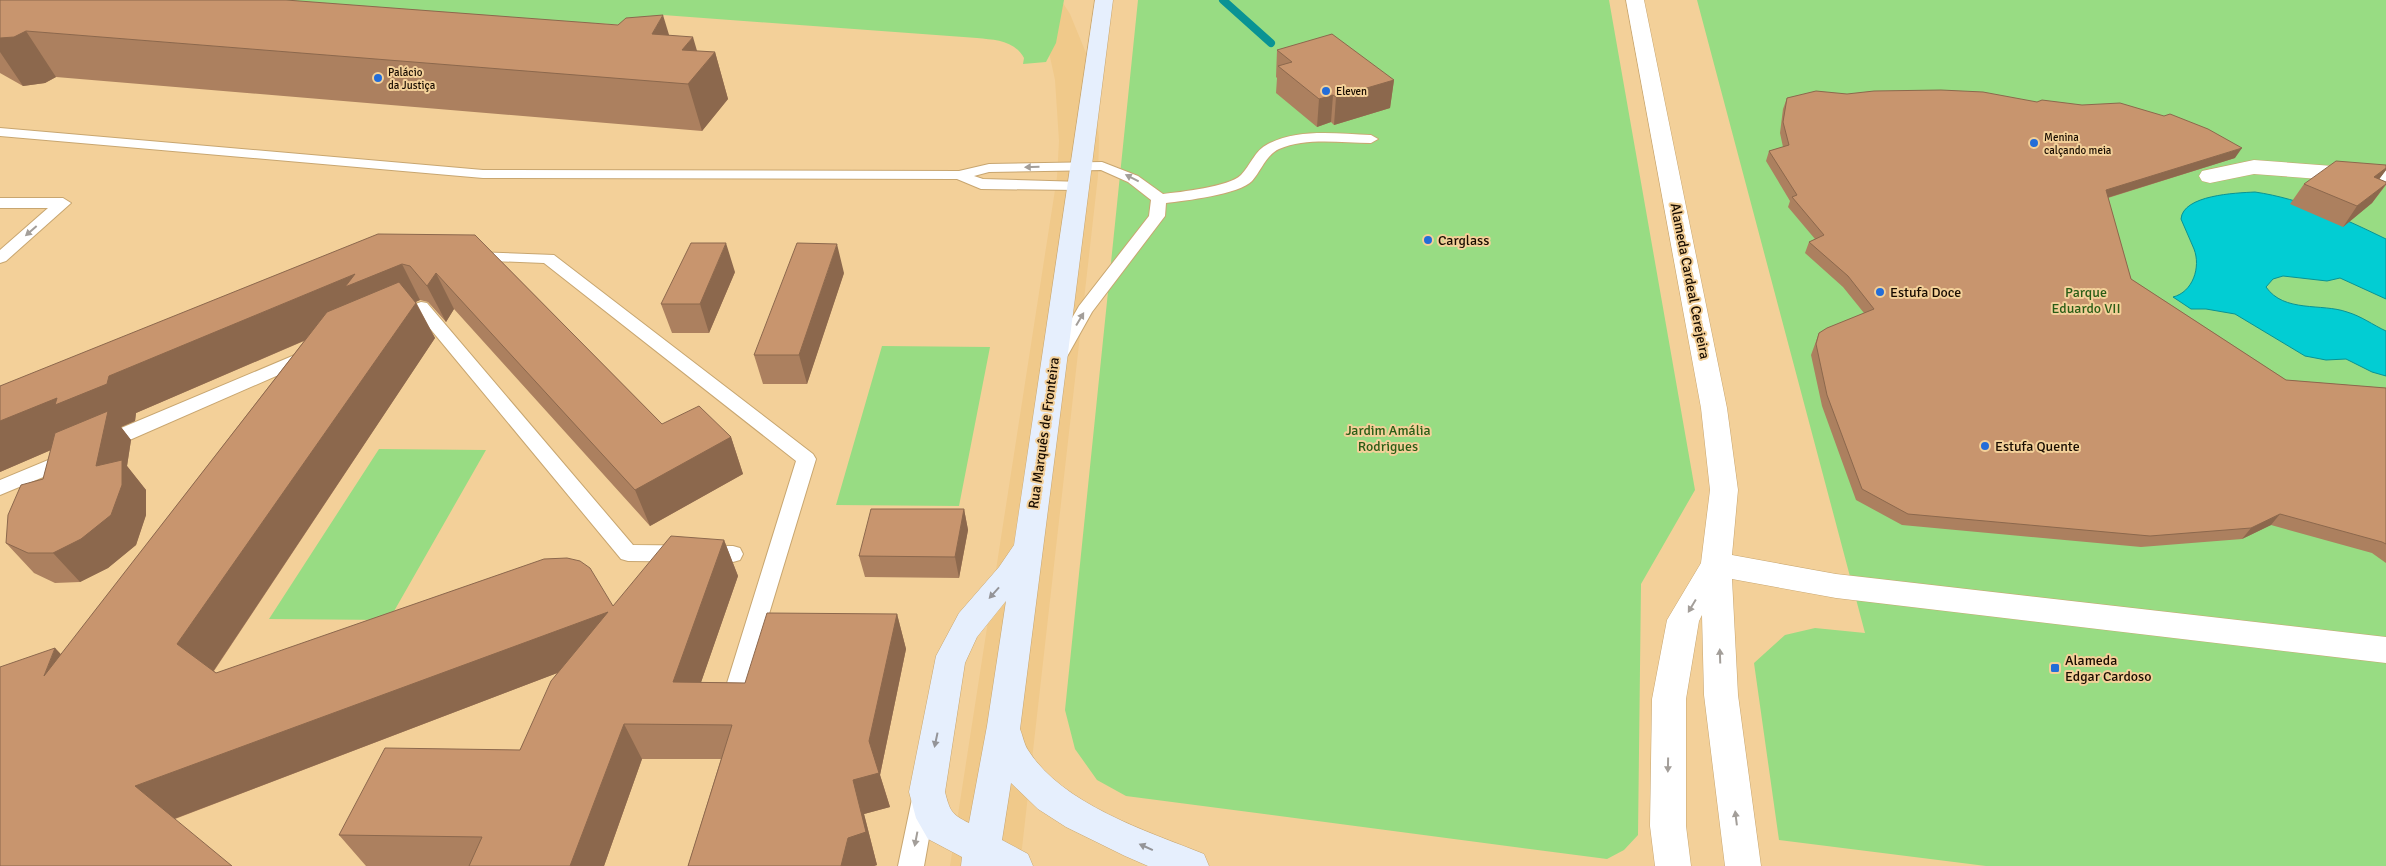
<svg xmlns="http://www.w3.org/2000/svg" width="2386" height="866" font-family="Signika,sans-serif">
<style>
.built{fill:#f0c98a}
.green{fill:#98dc83}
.water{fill:#02cdd3;stroke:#099394}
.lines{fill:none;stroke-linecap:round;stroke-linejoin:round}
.stream{stroke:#099394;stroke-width:8}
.lane-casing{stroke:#c8a670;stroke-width:2}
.street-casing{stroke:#c8a670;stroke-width:1}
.secondary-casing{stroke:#c8a670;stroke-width:1}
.lane{fill:#fff;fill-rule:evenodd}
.street{fill:#fff;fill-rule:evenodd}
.secondary{fill:#e6effd;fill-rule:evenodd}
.wall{fill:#ac805f}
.shaded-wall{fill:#8c684d}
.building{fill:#c8956e;stroke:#8c684d}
.oneway{fill:#a39e99}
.oneway2{fill:#949498}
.poi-dot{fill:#236dd8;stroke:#f3d099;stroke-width:2}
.labels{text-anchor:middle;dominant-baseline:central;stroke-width:4;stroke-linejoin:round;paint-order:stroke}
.far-poi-label{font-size:11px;fill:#180c00;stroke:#f3d099;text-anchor:start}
.poi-label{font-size:14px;fill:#180c00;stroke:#f3d099;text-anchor:start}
.street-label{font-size:14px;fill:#180c00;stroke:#f3d099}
.park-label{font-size:14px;fill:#295d16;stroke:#f3d099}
</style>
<rect width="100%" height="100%" fill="#f3d099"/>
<!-- built -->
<path class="built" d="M1061,0L1070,14L1086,53L1093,77L1099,139L1098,176L1020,866H950L1057,177L1059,141L1055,80L1050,57L1035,19Z"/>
<!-- green -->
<path class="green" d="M168,0H1064L1056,43L1046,62L1023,64L1024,58C1014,40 995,40 977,38L663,15L652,27L595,23L588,30Z
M1138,0H1609L1695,490L1641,584L1638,835L1624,850L1607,859L1126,796L1097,780L1075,749L1065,710Z
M1697,0H2386V866H1986L1779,840L1754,663L1785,635L1815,628L1865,633Z
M882,346L990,347L959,506L836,505Z
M379,449L486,450L389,620L269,619Z"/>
<!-- water -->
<path class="water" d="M2255,192C2302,199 2343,218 2386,239V299L2340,278L2327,281L2283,276L2273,279L2266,287C2284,313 2322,303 2347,312C2361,316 2373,325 2386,331V376L2372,372L2346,359L2326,360L2305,356L2235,314L2206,309H2191L2173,297C2193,292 2201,267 2194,249C2190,239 2185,229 2181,219C2183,195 2235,193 2255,192Z"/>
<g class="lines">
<!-- stream -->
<path class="stream" d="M1223,0L1271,43"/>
<!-- lane casing -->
<g class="lane-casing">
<path id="lane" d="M0,128L483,170L959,171L989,164L1102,162L1138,176L1163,194C1180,192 1229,187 1241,175C1250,166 1255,150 1268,144C1299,128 1338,134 1371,135L1378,139L1371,143C1341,143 1307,137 1279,149C1266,155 1261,171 1252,181C1240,194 1184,201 1166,203L1165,216L1092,312L1064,362L1058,364L1052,362L1049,358L1079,306L1149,216L1151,200L1128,182L1101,170L989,172L974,176L983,179L1083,182L1086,185L1083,188L1078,190L981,189L957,179L483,178L0,136Z
M0,198H63L71,203L6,261L0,263V250L48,208H0Z
M473,252L554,255L813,454L816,459L742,703L734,705L726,703L723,696L796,461L544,263L467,260L465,257L467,254Z
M421,302L427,303L633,545L733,546L740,548L743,554L740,560L733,562L628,561L621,559L418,314L396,322L390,321L387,317L390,313Z
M309,349L315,351L318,355L315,359L109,449L102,451L95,449L93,444L95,439Z
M70,451L77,453L80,458L77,463L0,495V480Z
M924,788L933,791L936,799L924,866H898L912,799L915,791Z"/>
</g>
<!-- street casing -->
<g class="street-casing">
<path id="street" d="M1626,0H1644L1727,408L1738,490L1732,555L1836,574L2386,637V663L1836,598L1732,579L1738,695L1761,866H1725L1704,695L1702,615L1699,621L1686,699V826L1691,866H1655L1650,826L1652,699L1667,620L1701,563L1710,490L1701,408Z
M2254,160L2386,170V184L2254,174L2210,183L2202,181L2199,176L2202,171Z"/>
</g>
<!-- secondary casing -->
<g class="secondary-casing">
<path id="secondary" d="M1095,0H1113L1020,729C1023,736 1024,744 1028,750C1063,805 1147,831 1204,854L1209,866H1148L1125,856L1066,827L1038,809L1011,783L1002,840L1028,854L1033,866H961L962,857L928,839L916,818L909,792L936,656L959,613L999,567L1014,545ZM1006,601L987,726L969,823C951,814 950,811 945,792L965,663L977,637Z"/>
</g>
<!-- lane -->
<use href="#lane" class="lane"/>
<!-- street -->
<use href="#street" class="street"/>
<!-- secondary -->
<use href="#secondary" class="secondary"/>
</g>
<!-- wall -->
<path class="wall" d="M0,0L669,35L697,51L715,52L728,99L702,131L56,77L45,83L23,86L0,73Z
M1277,50L1394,80L1390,108L1334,125L1331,122L1317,127L1276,93L1277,78L1276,77Z
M1787,98L2235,158L2108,198L2131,279L2286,380L2386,388V563L2372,553L2271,525L2242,539L2141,547L1902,525L1856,500L1822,406L1811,355L1819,333L1864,313L1843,287L1805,253L1809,242L1815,239L1788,207L1790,201L1766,161L1769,151L1783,147L1780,133L1783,109Z
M2386,165V170L2379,179L2386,182V185L2372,203L2343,227L2290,204L2304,184Z
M475,235L662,424L731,437L743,474L650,526L454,309L446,322L428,302L420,300L416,302L435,338L214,671L216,673L613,606L724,540L738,576L701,682L745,683L897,614L906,649L880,775L890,807L864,814L877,865L874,866H688L721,759H642L604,866H366L339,835L520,750L557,673L175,819L0,866L55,648L61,655L304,341L136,413L135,421L121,427L131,440L127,466L146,490V515L136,545L108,568L80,582L55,583L34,573L6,543L43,479L51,450L0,472V386Z
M735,272L709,333H672L661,304Z
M844,273L807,384H763L754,355Z
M964,509L968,530L959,578L865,577L859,556Z"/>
<!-- shaded-wall -->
<path class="shaded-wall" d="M663,15L677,61L652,34Z
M26,31L56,77L45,83L23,86L0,52V38Z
M693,37L702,68L715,52L728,99L702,131L688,84L682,50Z
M1394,80L1390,108L1334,125L1336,97Z
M1333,95L1331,122L1317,127L1319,99Z
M2242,148L2235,158L2100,200L2106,190Z
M2386,168V170L2375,185L2374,177Z
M2386,184L2372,203L2343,227L2357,206Z
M726,243L735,272L709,333L700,304Z
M837,244L844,273L807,384L799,355Z
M402,264L420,300L365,324L361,316L136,413L135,421L121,427L131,440L127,466L146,490V515L136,545L108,568L80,582L53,553L96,466L81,437L0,472V421L355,274Z
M436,273L454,309L446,322L427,286Z
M416,303L435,338L208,679L177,644Z
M731,437L743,474L650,526L635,490Z
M964,509L968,530L959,578L955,557Z
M2280,514L2271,525L2242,539L2251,528Z
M724,540L738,576L689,717L673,682Z
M608,612L626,647L171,820L135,786Z
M897,614L906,649L880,775L890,807L864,814L877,865L874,866H841L853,780L869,741Z
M55,648L90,684L44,676Z
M624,724L642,759L604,866H570Z"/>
<!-- building -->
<path class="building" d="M0,0H286L618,25L626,18L663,15L652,34L693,37L682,50L715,52L688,84L26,31L14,37L0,38Z
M1332,34L1394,80L1336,97L1333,95L1319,99L1278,66L1292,62L1277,50Z
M1941,90L1983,92L2037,102L2042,100L2082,105L2120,103L2164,116L2170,114L2208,129L2242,148L2106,190L2131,279L2286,380L2386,388V544L2382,542L2280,514L2251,528L2150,536L1908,514L1862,489L1827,395L1816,344L1819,333L1827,328L1874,309L1848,276L1809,242L1824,235L1792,197L1797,195L1769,151L1789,145L1783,122L1787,98L1816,91L1847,94L1874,91Z
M2336,161L2386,165V168L2374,177L2386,182V184L2357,206L2304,184Z
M378,234L475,235L662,424L699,406L731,437L635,490L436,273L427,286L410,266L402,264L345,287L355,274L109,376L107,384L55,405L57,398L0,421V386Z
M691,243H726L700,304H661Z
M797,243L837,244L799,355H754Z
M399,282L416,303L177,644L216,673L544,559L567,558L580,561L590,568L613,606L671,536L724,540L673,682L745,683L767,613L897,614L869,741L879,773L853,780L866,832L848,838L841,866H688L732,725L624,724L570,866H469L482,837L339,835L385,748L520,750L551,681L608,612L135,786L232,866H0V667L55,648L44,676L327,312Z
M108,411L96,466L122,460V485L111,515L81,539L53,553H28L6,543L8,515L21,485L43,479L55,433Z
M871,509H964L955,557L859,556Z"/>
<!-- one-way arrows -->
<defs><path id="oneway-solid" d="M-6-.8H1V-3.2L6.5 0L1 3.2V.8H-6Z" transform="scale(1.25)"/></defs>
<g class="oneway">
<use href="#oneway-solid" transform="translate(1032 167) rotate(179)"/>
<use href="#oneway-solid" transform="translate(1132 178) rotate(-153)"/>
<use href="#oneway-solid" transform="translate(31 231) rotate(139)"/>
<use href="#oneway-solid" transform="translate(1080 319) rotate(-59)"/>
<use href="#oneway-solid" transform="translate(1692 606) rotate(121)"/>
<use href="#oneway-solid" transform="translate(1720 656) rotate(-92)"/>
<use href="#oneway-solid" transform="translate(1668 765) rotate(91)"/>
<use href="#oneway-solid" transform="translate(1736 818) rotate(-97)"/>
<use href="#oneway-solid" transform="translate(916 839) rotate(101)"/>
</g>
<g class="oneway2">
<use href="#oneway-solid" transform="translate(994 593) rotate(132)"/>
<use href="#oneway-solid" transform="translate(936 740) rotate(102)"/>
<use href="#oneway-solid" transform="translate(1146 847) rotate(-156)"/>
</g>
<!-- markers -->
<g class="poi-dot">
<circle cx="378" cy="78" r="5"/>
<circle cx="1326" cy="91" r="5"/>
<circle cx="2034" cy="143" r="5"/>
<circle cx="1428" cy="240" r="5"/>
<circle cx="1880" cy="292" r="5"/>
<circle cx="1985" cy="446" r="5"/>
<rect x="2050" y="663" width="10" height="10" rx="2.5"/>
</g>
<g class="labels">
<!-- far-poi labels -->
<g class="far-poi-label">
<text x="388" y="72">Palácio<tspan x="388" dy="13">da Justiça</tspan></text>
<text x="1336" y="91">Eleven</text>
<text x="2044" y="137">Menina<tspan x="2044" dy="13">calçando meia</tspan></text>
</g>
<!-- poi labels -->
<g class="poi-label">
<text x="1438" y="240">Carglass</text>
<text x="1890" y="292">Estufa Doce</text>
<text x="1995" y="446">Estufa Quente</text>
<text x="2065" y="660">Alameda<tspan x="2065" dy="16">Edgar Cardoso</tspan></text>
</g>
<!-- street labels -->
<g class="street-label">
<text transform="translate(1690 281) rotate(79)">Alameda Cardeal Cerejeira</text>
<text transform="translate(1044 433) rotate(-82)">Rua Marquês de Fronteira</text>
</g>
<!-- park labels -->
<g class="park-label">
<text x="2086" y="292">Parque<tspan x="2086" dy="16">Eduardo VII</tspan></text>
<text x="1388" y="430">Jardim Amália<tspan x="1388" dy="16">Rodrigues</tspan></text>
</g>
</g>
</svg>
